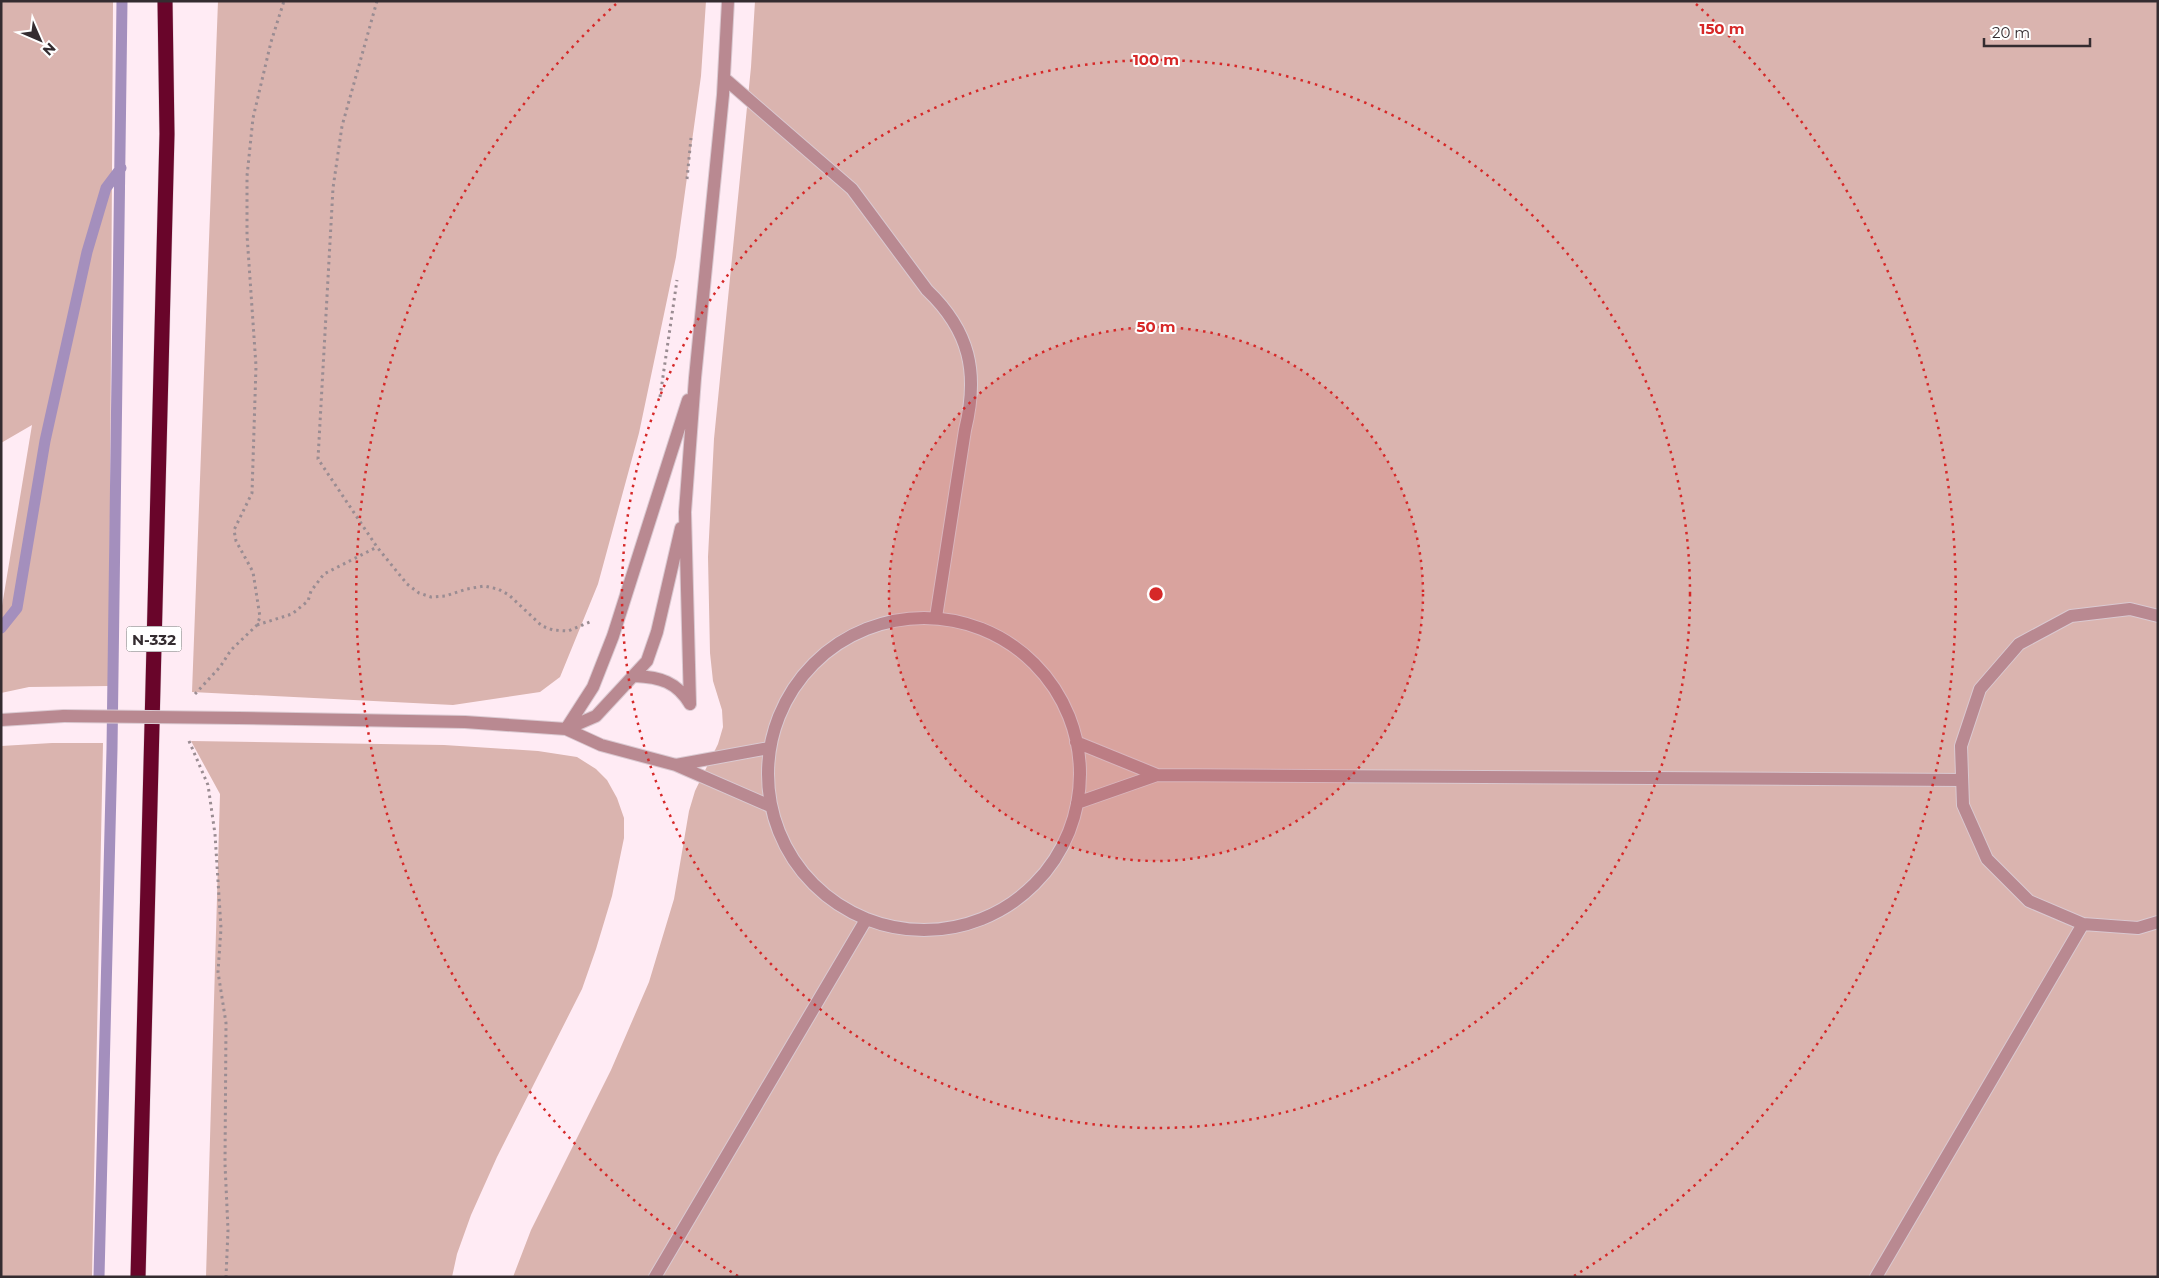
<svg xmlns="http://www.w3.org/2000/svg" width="2159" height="1278" font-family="Montserrat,sans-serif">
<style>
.green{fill:#dab4af}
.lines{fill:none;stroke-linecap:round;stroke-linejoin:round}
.stream{stroke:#a48fbd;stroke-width:11}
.minor-casing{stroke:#dac9d1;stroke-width:14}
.highway-casing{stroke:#dac9d1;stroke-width:16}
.path{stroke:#9a8c92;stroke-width:3;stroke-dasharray:2.5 4;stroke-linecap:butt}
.minor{stroke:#b98991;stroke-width:12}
.highway{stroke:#69052a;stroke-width:15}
.minor-bridge-casing{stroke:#dac9d1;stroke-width:14;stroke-linecap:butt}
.minor-bridge{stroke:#b98991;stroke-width:12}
.ring{fill:none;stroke:#d62828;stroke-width:2.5;stroke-dasharray:2.5 5}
.labels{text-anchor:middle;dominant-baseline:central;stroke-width:4;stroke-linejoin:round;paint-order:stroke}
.shield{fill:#fff;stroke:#716b6e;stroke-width:1}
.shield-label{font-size:15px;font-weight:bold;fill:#342c30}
.centre{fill:#d62828;stroke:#fff;stroke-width:2.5}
.ring-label{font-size:15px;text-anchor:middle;font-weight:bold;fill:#d62828;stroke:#fff;stroke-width:4;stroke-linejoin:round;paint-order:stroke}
</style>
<rect width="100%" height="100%" fill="#ffebf4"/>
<!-- green -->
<path class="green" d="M1,1H113L109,686L29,687L1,693V612L32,425L1,443Z
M218,1H706L701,76L676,257L639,433L598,584L560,677L540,692L453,705L192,692Z
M755,1H2158V1277H513L531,1230L611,1070L649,982L674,899L689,811L695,791L718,744L723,727L722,710L713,681L710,653L708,557L714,439L751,67Z
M191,741L444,745L538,751L577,757L596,769L607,780L617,798L624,818V838L612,896L596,949L582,989L497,1157L471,1215L457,1254L452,1277H206L220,794Z
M52,743H103L92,1277H1V746Z"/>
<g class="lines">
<!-- stream -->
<path class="stream" d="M1,628L17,608L45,441L87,252L106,188L121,168
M99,1277L112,749L122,1"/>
<!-- minor casing -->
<g class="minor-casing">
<path id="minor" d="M724,78L852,189L927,290C970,331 979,373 965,430L936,617
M2158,616L2130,609L2071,616L2019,644L1980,689L1961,746L1963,805L1987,859L2029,901L2083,924L2138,928L2158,922
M768 774a156 156 0 1 1 312 0a156 156 0 1 1-312 0Z
M635,676C660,677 677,682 690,704
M690,704L685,512L695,378L723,95L728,1
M238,718L465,722L566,729L601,745L676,765L770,806
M1,720L64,716
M566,729L593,687L613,636L688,400
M566,729L596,716L647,661L657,632L681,528
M1076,742L1157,775
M676,765L769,748
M1077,803L1157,775L1962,780
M655,1277L864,923
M1876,1277L2083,924"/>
</g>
<!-- highway casing -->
<g class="highway-casing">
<path id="highway" d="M138,1277L167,134L165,1"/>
</g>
<!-- path -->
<path class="path" d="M377,1L342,126L333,188L318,459L377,547L407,584L419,593L431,597L445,596L467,589L484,586L498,589L509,595L542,626L553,630L568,631L590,622
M687,179L691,138
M660,397L677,280
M257,625L292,614L308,601L311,591L324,574L377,547
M195,694L220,667L231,650L257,625L260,617L253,572L236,541L234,530L252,493L256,366L247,235V176L253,118L271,42L284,1
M189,741L208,785L215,834L221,928L218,972L226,1023L225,1164L228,1230L226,1277"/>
<!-- minor -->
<use href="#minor" class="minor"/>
<!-- highway -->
<use href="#highway" class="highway"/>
<!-- minor-bridge casing -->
<g class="minor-bridge-casing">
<path id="minor-bridge" d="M64,716L238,718"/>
</g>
<!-- minor-bridge -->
<use href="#minor-bridge" class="minor-bridge"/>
</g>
<!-- distance rings -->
<circle cx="1156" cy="594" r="267" fill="#d62828" fill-opacity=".12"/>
<g class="ring">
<circle cx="1156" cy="594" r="267"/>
<circle cx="1156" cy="594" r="534"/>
<path d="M738 1276A800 800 0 0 1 616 4M1696 4A800 800 0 0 1 1574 1276"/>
</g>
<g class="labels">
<!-- shield labels -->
<rect class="shield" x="126.5" y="626.5" width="55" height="25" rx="4"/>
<g class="shield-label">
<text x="154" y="639">N-332</text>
</g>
</g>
<circle cx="1156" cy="594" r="8" class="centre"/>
<g class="ring-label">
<text x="1722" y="34">150 m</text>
<text x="1156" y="65">100 m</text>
<text x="1156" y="332">50 m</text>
</g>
<!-- border -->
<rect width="2159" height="1278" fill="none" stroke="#342c30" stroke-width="5"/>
<!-- north arrow -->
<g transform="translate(40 40) rotate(135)" stroke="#ffffff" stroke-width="4" paint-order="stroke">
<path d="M0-4L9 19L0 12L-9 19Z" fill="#342c30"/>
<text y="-8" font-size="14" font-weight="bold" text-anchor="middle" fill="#342c30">N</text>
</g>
<!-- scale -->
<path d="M1984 38v8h106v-8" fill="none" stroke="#342c30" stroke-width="2.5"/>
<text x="1992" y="38" font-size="15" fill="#342c30" stroke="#ffffff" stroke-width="4" paint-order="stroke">20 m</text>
</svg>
